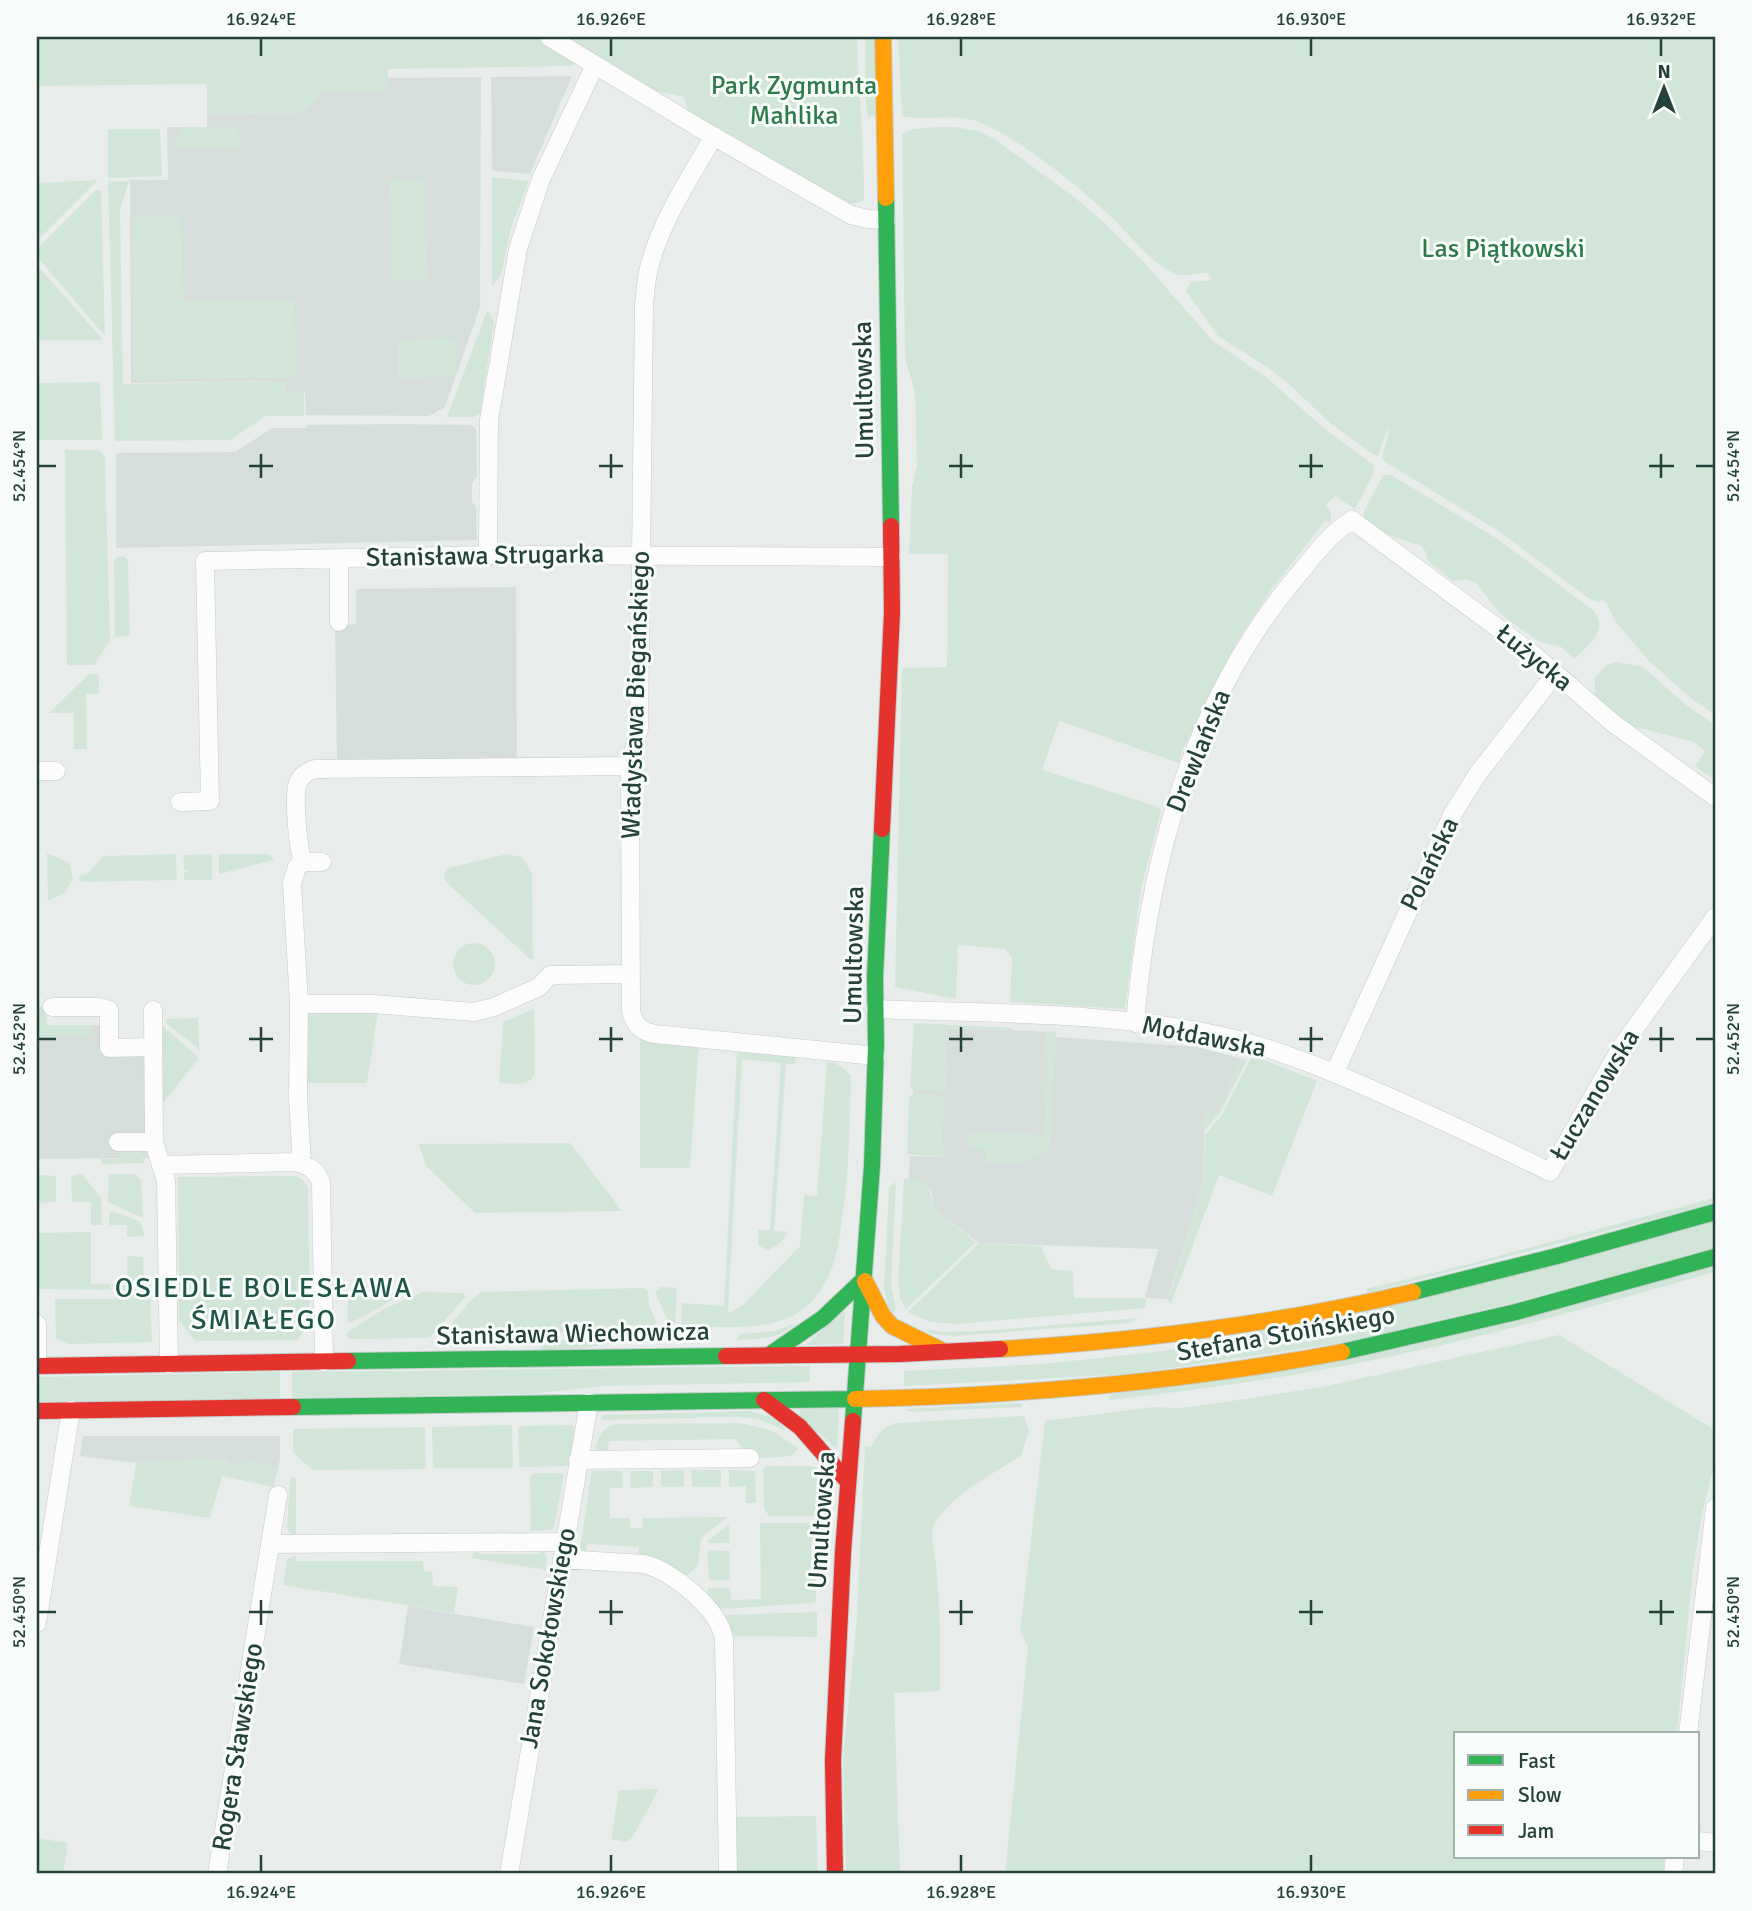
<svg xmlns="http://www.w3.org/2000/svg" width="1752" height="1911" font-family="Signika,sans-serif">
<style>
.built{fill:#d6dedb}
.green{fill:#d1e6d8}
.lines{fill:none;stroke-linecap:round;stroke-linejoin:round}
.street-tunnel{stroke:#c1cbc8;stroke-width:18;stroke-dasharray:18 9;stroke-linecap:butt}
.street-casing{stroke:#c5cac8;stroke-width:19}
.fast-casing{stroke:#c3cbc8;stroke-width:18}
.slow-casing{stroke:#c3cbc8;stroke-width:18}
.jam-casing{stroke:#c3cbc8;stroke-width:18}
.street{stroke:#fcfcfc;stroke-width:18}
.fast{stroke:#30b455;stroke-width:16}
.slow{stroke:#ff9f0a;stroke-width:16}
.jam{stroke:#e5322d;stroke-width:16}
.ticks{fill:none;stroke:#24423a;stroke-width:2.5}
.labels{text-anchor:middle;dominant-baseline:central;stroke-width:6;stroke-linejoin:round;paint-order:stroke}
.park-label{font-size:26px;fill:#2d7a4b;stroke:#f7fbf9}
.street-label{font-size:26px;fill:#24423a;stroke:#f7fbf9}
.neighbourhood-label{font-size:28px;letter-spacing:2px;fill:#1f5548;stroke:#f7fbf9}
.neatline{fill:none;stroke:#24423a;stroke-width:2.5}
.ticks-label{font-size:18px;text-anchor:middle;fill:#24423a}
</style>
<rect width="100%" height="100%" fill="#e8edeb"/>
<!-- built -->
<path class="built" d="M572,76L530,174L492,171L491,77Z
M481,77L480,307L445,407L429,416L306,415L305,391H285L284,381L131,383L130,180H168L167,127H207V114L303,113L323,92H388V78Z
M393,424L471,425L476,429L477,476L472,483V502L476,506L477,540L116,548V453L235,452L272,428H306L307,425Z
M516,587L517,760L337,762L335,626L356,624V589Z
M37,1007L47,1025H102V1050H151L150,1158L37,1159Z
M947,1028L1056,1032V1037L1198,1047L1242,1059L1218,1112H1205L1203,1184L1170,1292L1167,1291V1299L1145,1298L1158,1249L979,1243L933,1209L932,1192L923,1182L909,1178L910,1156L944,1157L941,1147L943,1096L913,1095V1090H944Z
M83,1436H280V1460L273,1487L241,1465L229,1464V1460L201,1458L136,1463L80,1456Z
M408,1606L534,1627L524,1684L399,1664Z"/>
<!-- green -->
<path class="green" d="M37,37H857C859,92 864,146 864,201L849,204L688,112L684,97L651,90L597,57L570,66L388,69V92H323L303,113L207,114V84L37,86Z
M865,37H874L875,116L868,117L866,105Z
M898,37H1715V715L1692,699L1648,660L1614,620L1608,605L1603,600L1597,602L1588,598L1500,532L1387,463L1382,458L1389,432L1387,430L1378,456L1373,454L1331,424L1291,386L1270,369L1218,336L1186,291L1191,282L1212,280L1208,273C1199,273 1185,277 1176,274C1148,262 1129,233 1108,214C1072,181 1030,147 986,125C959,111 930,122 902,116Z
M184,127H231L236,129L241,138L236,147L231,149H178L177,134Z
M936,127H955L979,131L996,140L1074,197L1101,220L1140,258L1213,341L1265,376L1326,430L1374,465L1373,475L1355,509L1335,496L1326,504L1331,513V523L1325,521L1272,589L1238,640L1182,751L1179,763L1059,721L1042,770L1159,807L1161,811L1141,888L1125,1009L1010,1002L1012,958L1005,949L958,945L956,999L895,987L902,668L947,667L948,554H909L912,487L917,465L915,392L905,358L902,134L913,129Z
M108,129H160L162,176L108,178Z
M492,177L529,181L511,228L501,275L492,286Z
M390,179H423L427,279L393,280Z
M98,180L38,240L37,183Z
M108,181H129L120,210L123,384L284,381V391H304V416H265L231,440L115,441Z
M96,190H101L105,336L39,259L38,248Z
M132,217H181L183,301L294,299L296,377L134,380Z
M37,265L103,340H38Z
M487,311L490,314L494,322L480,414L474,417H447Z
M455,338V377L398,378V339Z
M100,382L102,440H37V383Z
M65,450H99L105,457L110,640L94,665H67Z
M1383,475H1391L1496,538L1594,611C1609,630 1587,647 1574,659L1560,646L1540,642L1508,620L1497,610L1476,583L1467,579L1453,581L1428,561L1426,552L1421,546L1385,534L1364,519V511Z
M124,556L128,560L130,636L115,637L114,561L117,557Z
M1616,662L1643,667L1686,705L1715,725V780L1695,766L1705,751L1694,742L1632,726L1595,697V677L1607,665Z
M89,674H97L99,676V694H86L87,749H74V713H49Z
M47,853L70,863L73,879L65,893L48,901Z
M176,854L177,880L82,882L78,878L83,874L86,875L104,856Z
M212,854V880H184V872H188V870H184L183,855Z
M219,854H270L274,860L219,874Z
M507,854L522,857L532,873L533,959L529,958L445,881L444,876L448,868Z
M453 964a21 21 0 1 1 42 0a21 21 0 1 1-42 0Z
M46,1002L47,1025H92L90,1037H37V1007H41Z
M534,1009L535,1075C528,1087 511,1083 499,1083L503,1022Z
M305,1011H378L367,1083H306Z
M198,1018L199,1049L166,1023V1019Z
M914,1023L1013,1028L1012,1030L947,1028L944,1091L913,1090L910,1087Z
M164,1027L199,1058L165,1101H162L161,1028Z
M1046,1032H1056L1050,1146C1032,1167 1011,1163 986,1162V1149L969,1148V1132L1045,1135L1048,1060L1045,1059Z
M640,1038L699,1043L690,1168H640Z
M737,1052L796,1057L795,1064H786L774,1231L788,1232L781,1242L768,1251L758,1245V1230H770L781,1063L742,1059L728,1313L742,1306L800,1246L804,1195L817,1196L827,1062L836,1063L851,1075C850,1124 849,1172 842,1220C839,1239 837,1260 828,1277C819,1297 804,1313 783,1320C752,1331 713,1326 681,1326L682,1303L724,1306Z
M1251,1058L1264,1060L1317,1081L1272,1196L1219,1175L1171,1304L1168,1301L1166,1291H1171L1203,1184L1205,1135L1222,1115Z
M1242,1059L1247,1060L1220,1113L1205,1130V1111L1218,1112Z
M913,1095L944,1096L941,1146L946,1147L944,1157L907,1154L909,1097Z
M570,1143L622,1211L475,1213L426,1166L419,1144Z
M137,1148L142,1152L144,1163L101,1164V1159H119L125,1149Z
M82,1174L101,1198L102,1225H91V1202H72L71,1178L74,1175Z
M109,1174H134L141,1180L143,1218L108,1202Z
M39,1175L56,1176V1202L38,1203Z
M296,1176L303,1180L308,1187L310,1321L298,1340L195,1341L179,1320L178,1177Z
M904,1179C928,1176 931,1190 933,1209L976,1242L906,1309L900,1298L898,1280Z
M896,1182L891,1285L896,1309L891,1316L884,1289L889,1187Z
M1713,1198L1711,1204L1367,1293L1366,1289L1465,1265Z
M112,1211L141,1222L144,1236L127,1237V1225H109V1214Z
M1715,1221V1248L1536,1297L1347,1342L1130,1374L904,1386V1371L1043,1364L1163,1351L1247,1334Z
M91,1232V1284H111V1290L37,1289V1233Z
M979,1243L1041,1246L1051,1269L1073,1271L1074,1298H1144L1146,1301L1145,1308L958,1324L930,1322L908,1312Z
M127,1256L143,1257L144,1281L116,1294L115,1284L128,1283Z
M1715,1267V1272C1612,1301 1508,1331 1402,1354C1306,1375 1208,1389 1109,1400V1395Z
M148,1283L150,1284L152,1342L68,1344L56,1338L55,1299H114Z
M660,1287L677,1288L675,1323L668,1321L655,1292Z
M644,1288L648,1291L649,1305L657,1325L622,1326L519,1337L448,1338V1328L472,1299L482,1292Z
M422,1292L463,1293L466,1296L430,1338L348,1339L347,1335L349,1331L382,1310Z
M348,1293H396L397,1294L396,1298L351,1323L347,1321Z
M845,1310L843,1344L805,1345Z
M1139,1318L1129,1323L953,1336L931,1334L924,1329L944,1332L981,1331Z
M796,1323C781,1340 757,1339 736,1340L740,1334L775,1331Z
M1559,1335L1715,1430V1461L1701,1518L1693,1570L1677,1734H1456V1857H1665L1663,1874H1005L1028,1646L1020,1632L1045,1421L1153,1407L1178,1408L1219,1403L1322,1387Z
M608,1336L618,1341L576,1350H541L540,1342Z
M810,1366V1382L604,1386L529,1394L292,1398V1372Z
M280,1372V1398L37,1402V1377Z
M1020,1403L1023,1407L912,1412L904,1409Z
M839,1408L837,1449L799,1416L800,1409Z
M750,1411L778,1419L785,1430L758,1419L736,1417L600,1420L603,1415Z
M1024,1416L1029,1430L1021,1456C997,1471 951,1496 936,1521C929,1532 934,1545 935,1557C941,1602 940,1646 940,1691L894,1693L900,1874H846L843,1759L857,1617L865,1446L871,1447C877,1435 883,1426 897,1423Z
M741,1423L773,1431L798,1448L791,1456C766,1458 750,1464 736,1439L609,1441L607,1454H595C598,1438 599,1429 616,1424Z
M512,1425L513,1468H433L432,1427Z
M573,1425L575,1434L570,1466L522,1467L519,1465L518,1429L520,1426Z
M425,1427L426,1469L312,1470L293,1452V1429Z
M201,1458L229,1460V1464L240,1465L248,1460L278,1467L273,1487L222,1476L210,1518L129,1506L136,1463Z
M767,1466H810L817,1468L820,1483L818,1511L814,1516H769L764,1509L763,1469Z
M684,1470V1487H661V1471Z
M691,1470H721V1487H692Z
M729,1470L755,1471L756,1503H746V1486L729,1487Z
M592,1471H622L623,1488H610V1518H630V1528H643L642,1518L728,1517L701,1538L698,1566L685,1577L639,1559V1547L587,1544L586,1556L579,1554Z
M630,1471H653V1487L630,1488Z
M534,1473H562L564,1476L554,1527L550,1530L531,1531L530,1476Z
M292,1476L296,1478V1534L294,1535L289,1532L287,1528L290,1481Z
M760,1523H809L817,1527L816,1540L811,1541V1553L815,1554L816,1601L813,1603L719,1609L707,1597L708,1588H730L731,1600L761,1599Z
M729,1525L730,1543H707L708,1540Z
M475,1548L480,1554H539L543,1549L547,1557L546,1570L472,1558Z
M710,1550L730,1551V1580H709L707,1552Z
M296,1556L295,1561H423L424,1571L432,1572L433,1586L458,1587L454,1613L283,1585L287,1559Z
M817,1612V1637L735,1636L730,1634L724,1618L726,1615Z
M659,1789L632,1838L626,1842L611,1839L619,1790Z
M816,1816L818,1874H735L734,1817Z
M37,1838L68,1843L63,1874H37Z"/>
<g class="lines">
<!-- street-tunnel -->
<path class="street-tunnel" d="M1714,1769H1715"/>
<!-- street casing -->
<g class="street-casing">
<path id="street" d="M549,37L706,132L851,215L868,219L886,220
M714,136C689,179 659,224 648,272C646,283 645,294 644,305L639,728L630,766L631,1012C636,1027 641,1031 655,1034L876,1056
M488,555L489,420L518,249L541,179L595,65
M339,558V622
M37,771H56
M180,802L210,801L205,561L488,555L891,557
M303,862C298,849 293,795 298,783C302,774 307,772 315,769L630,766
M299,1004H373L474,1012L494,1007L539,987L550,975L631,974
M52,1007H100L109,1010V1048L153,1047
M875,1009C990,1014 1109,1011 1222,1036C1283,1050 1340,1075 1396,1100C1448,1123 1499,1147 1550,1172L1622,1046L1715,917
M153,1010L154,1142L166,1181L169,1364
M1135,1023C1148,864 1192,701 1297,576C1314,556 1329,534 1352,520L1534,655L1613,723L1715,797
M1335,1072L1452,815L1477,775L1555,674
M118,1142H154
M302,1164L298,1098L299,1004L292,883L297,867L303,862H322
M162,1165L295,1162C308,1165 316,1170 321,1182L324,1362
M37,1324V1366
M578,1460L750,1458
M271,1544L565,1542
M562,1559L644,1564C673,1571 719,1609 724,1639L728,1874
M37,1623L71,1410
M1688,1734L1715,1508
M1698,1841L1715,1843
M217,1874L278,1495
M509,1874L589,1402
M1673,1874L1675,1857"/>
</g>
<!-- fast casing -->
<g class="fast-casing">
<path id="fast" d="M886,198L891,526
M1413,1292L1557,1256L1715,1212
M1342,1352L1516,1312L1715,1257
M769,1355L823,1318L864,1279
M348,1361L726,1356
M293,1407L855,1399
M853,1421L872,1166L876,1045L875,977L882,829"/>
</g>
<!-- slow casing -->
<g class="slow-casing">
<path id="slow" d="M883,37L886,198
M865,1281L883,1316L892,1326L941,1350
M1000,1349C1139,1341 1277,1324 1413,1292
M855,1399C1018,1396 1182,1382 1342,1352"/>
</g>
<!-- jam casing -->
<g class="jam-casing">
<path id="jam" d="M882,829L892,612L891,526
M726,1356L900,1354L1000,1349
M37,1366L348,1361
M764,1400L800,1427L848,1482
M37,1411L293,1407
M835,1874L833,1760L843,1552L853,1421"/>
</g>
<!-- street -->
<use href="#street" class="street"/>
<!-- fast -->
<use href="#fast" class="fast"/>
<!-- slow -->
<use href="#slow" class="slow"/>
<!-- jam -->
<use href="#jam" class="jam"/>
</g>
<!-- ticks -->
<path class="ticks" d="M261,38V56M611,38V56M961,38V56M1311,38V56M1661,38V56M261,454V478M611,454V478M961,454V478M1311,454V478M1661,454V478M38,466H56M249,466H273M599,466H623M949,466H973M1299,466H1323M1649,466H1674M1696,466H1714M261,1027V1052M611,1027V1052M961,1027V1052M1311,1027V1052M1661,1027V1052M38,1039H56M249,1039H273M599,1039H623M949,1039H973M1299,1039H1323M1649,1039H1674M1696,1039H1714M261,1600V1625M611,1600V1625M961,1600V1625M1311,1600V1625M1661,1600V1625M38,1612H56M249,1612H273M599,1612H623M949,1612H973M1299,1612H1323M1649,1612H1674M1696,1612H1714M261,1855V1872M611,1855V1872M961,1855V1872M1311,1855V1872"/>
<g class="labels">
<!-- park labels -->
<g class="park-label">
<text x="794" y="86">Park Zygmunta<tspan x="794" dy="30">Mahlika</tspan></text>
<text x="1503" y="249">Las Piątkowski</text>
</g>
<!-- street labels -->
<g class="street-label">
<text transform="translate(864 390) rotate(-91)">Umultowska</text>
<text transform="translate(485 556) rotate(-1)">Stanisława Strugarka</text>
<text transform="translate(1534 658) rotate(39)">Łużycka</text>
<text transform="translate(636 695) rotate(-88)">Władysława Biegańskiego</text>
<text transform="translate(1199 751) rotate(-68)">Drewlańska</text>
<text transform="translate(1430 864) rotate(-64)">Polańska</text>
<text transform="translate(854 955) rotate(-89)">Umultowska</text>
<text transform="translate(1204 1037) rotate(11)">Mołdawska</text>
<text transform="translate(1595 1095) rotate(-59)">Łuczanowska</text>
<text transform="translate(573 1334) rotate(-1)">Stanisława Wiechowicza</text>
<text transform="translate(1286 1334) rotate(-10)">Stefana Stoińskiego</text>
<text transform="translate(822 1520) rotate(-86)">Umultowska</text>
<text transform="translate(548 1638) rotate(-80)">Jana Sokołowskiego</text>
<text transform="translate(238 1747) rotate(-81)">Rogera Sławskiego</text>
</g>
<!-- neighbourhood labels -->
<g class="neighbourhood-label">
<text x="264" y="1288">OSIEDLE BOLESŁAWA<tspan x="264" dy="32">ŚMIAŁEGO</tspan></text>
</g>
</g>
<!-- border -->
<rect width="1752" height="1911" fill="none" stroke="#f7fbf9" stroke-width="77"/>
<!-- legend -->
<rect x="1454" y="1732" width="245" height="126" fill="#f7fbf9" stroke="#a3b1ad" stroke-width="2"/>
<rect x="1468" y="1755" width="35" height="10" fill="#30b455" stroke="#a3b1ad" stroke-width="2"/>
<text x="1518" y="1768" font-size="21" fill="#24423a">Fast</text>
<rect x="1468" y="1790" width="35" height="10" fill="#ff9f0a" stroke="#a3b1ad" stroke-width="2"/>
<text x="1518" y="1802" font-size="21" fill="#24423a">Slow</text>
<rect x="1468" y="1825" width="35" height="10" fill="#e5322d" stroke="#a3b1ad" stroke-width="2"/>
<text x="1518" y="1838" font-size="21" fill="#24423a">Jam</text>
<!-- north arrow -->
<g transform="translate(1664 88)" stroke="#f7fbf9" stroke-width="5" paint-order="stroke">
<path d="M0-5L12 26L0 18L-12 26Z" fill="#24423a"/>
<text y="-10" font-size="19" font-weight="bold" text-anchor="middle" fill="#24423a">N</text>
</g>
<rect x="38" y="38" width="1676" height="1834" class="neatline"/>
<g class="ticks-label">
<text x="261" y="25">16.924°E</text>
<text x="611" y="25">16.926°E</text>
<text x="961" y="25">16.928°E</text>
<text x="1311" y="25">16.930°E</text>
<text x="1661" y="25">16.932°E</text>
<text transform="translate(19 466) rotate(-90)" y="6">52.454°N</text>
<text transform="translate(1733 466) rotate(-90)" y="6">52.454°N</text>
<text transform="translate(19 1039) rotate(-90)" y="6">52.452°N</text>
<text transform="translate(1733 1039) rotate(-90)" y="6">52.452°N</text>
<text transform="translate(19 1612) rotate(-90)" y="6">52.450°N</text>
<text transform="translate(1733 1612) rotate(-90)" y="6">52.450°N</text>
<text x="261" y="1898">16.924°E</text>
<text x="611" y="1898">16.926°E</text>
<text x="961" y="1898">16.928°E</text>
<text x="1311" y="1898">16.930°E</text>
</g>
</svg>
